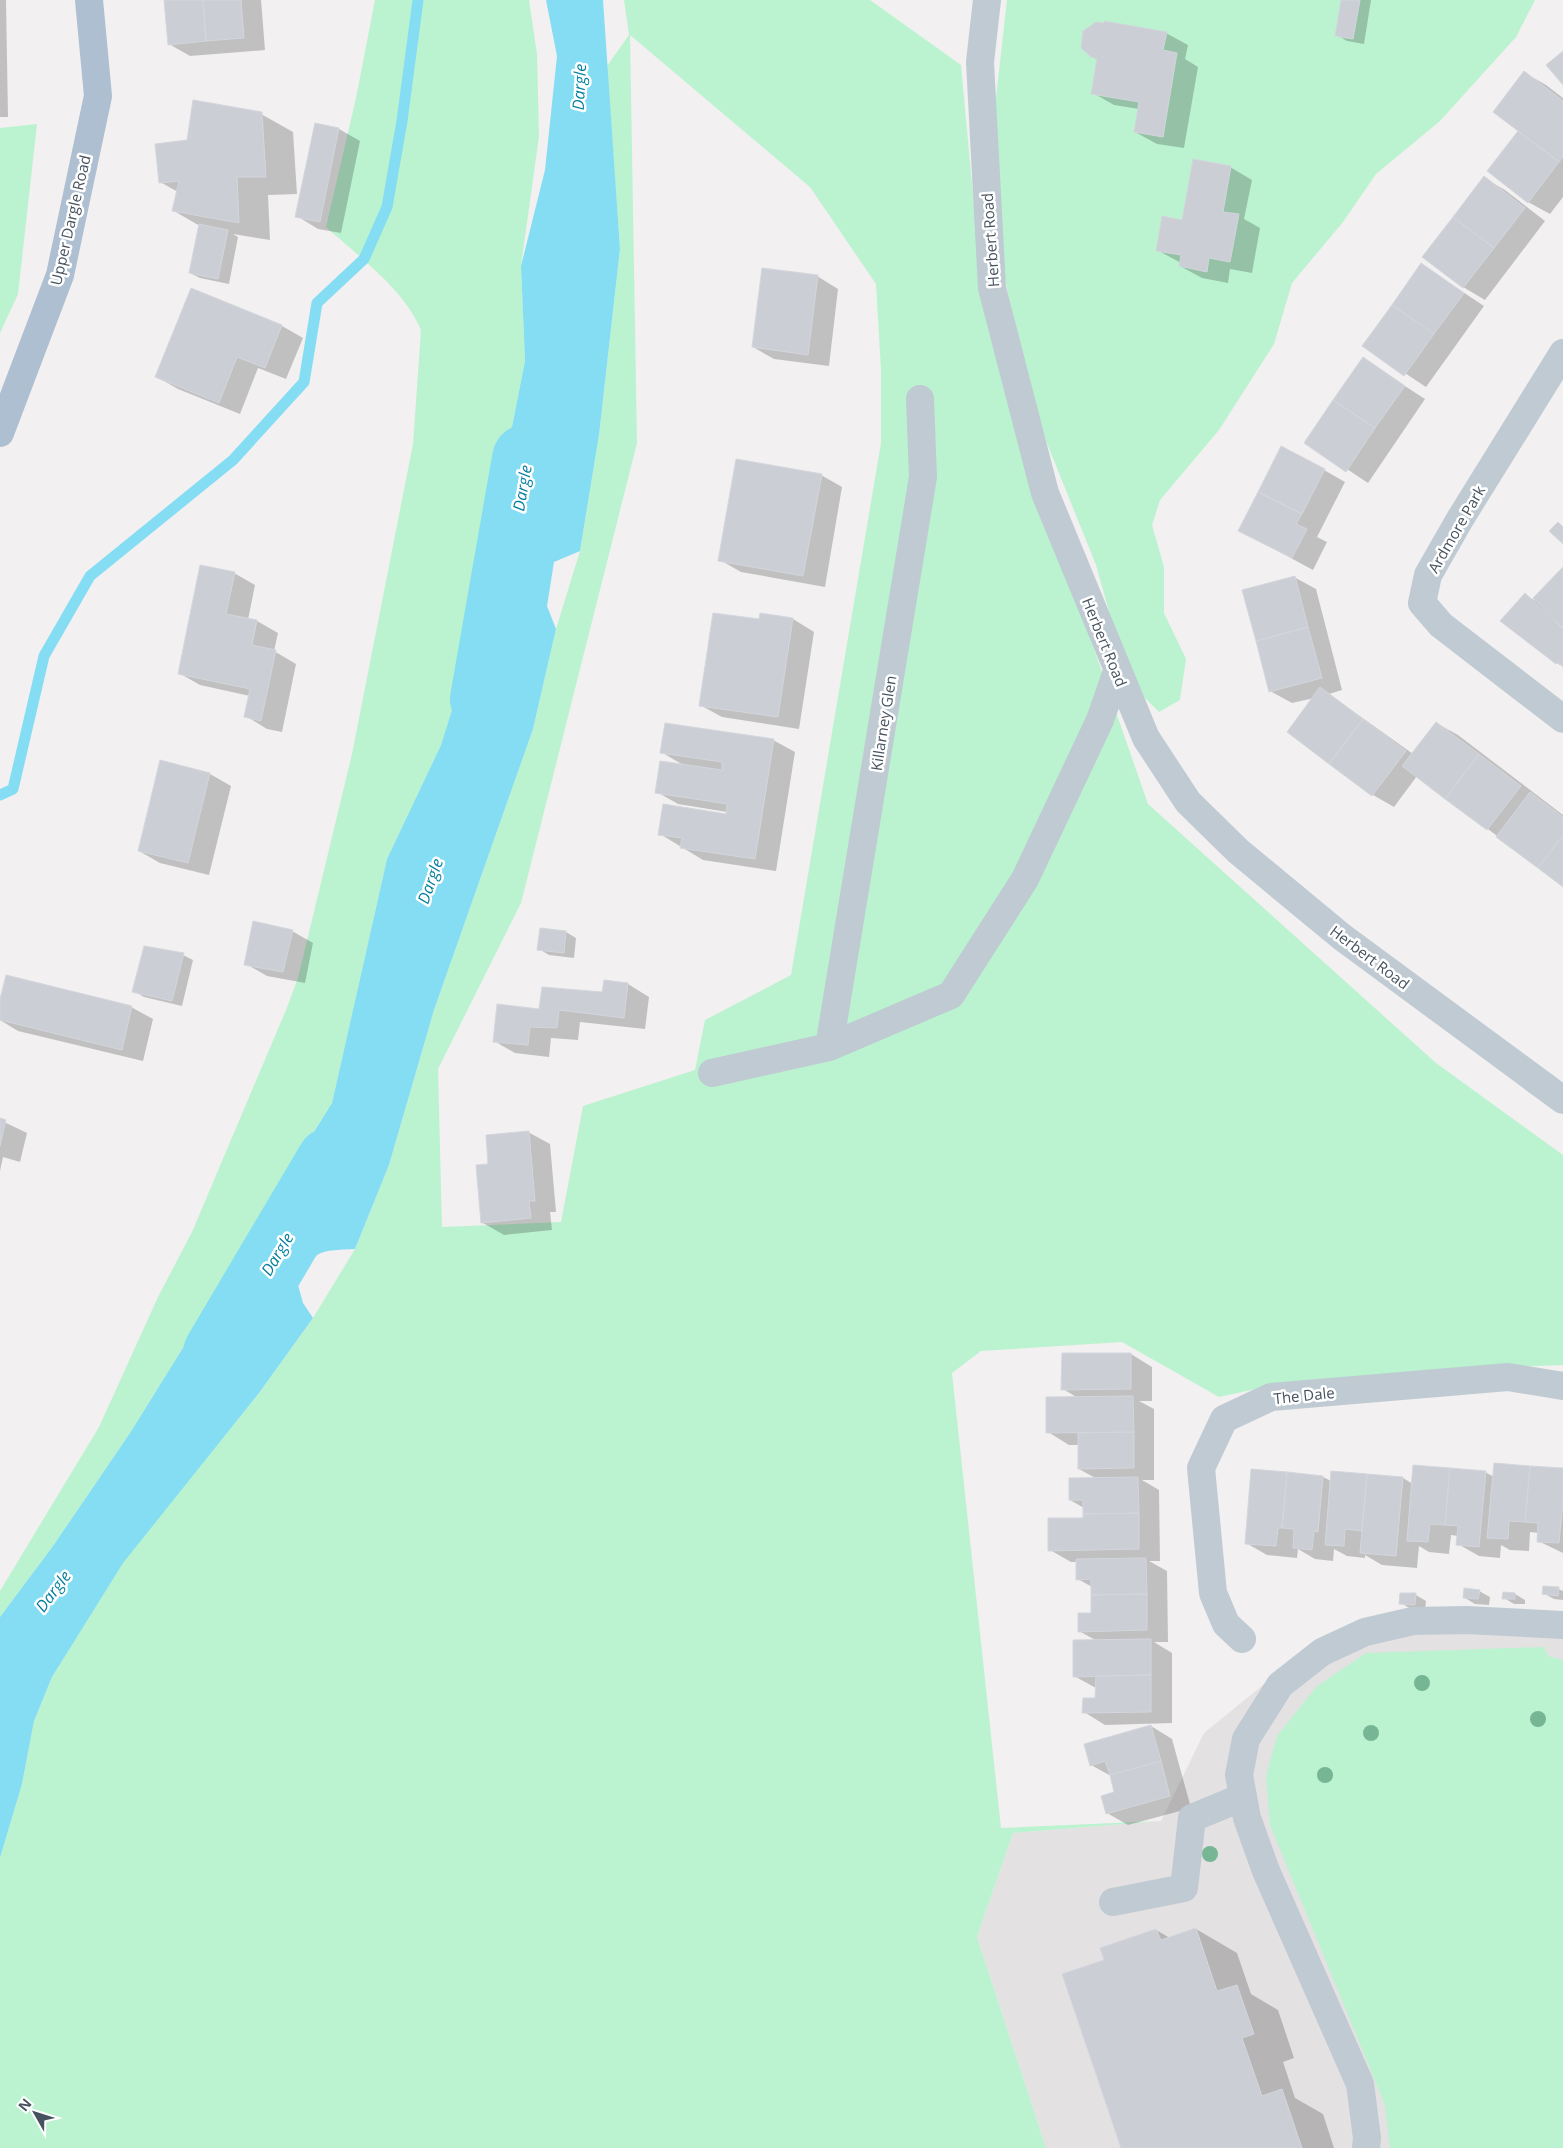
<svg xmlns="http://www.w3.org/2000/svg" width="1563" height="2148" font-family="'Open Sans',sans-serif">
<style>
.education{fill:#e4e1e2}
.green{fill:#bbf3d0;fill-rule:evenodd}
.water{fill:#85ddf3}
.shadow{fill:#0003}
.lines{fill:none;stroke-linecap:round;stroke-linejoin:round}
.stream{stroke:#85ddf3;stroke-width:11}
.river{stroke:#85ddf3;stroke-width:70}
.building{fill:#cbcfd5;stroke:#d3d6dc}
.minor{stroke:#bfcad3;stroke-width:28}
.major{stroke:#aebfd1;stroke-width:28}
.tree{fill:#76b695}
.labels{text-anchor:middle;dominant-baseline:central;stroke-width:5;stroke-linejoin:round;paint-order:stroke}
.street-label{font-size:15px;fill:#46535f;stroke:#fff}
.water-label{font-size:16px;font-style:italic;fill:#037f9e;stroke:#fff}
</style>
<rect width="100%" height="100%" fill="#f2f0f0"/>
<!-- education -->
<path class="education" d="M1563,1625V2148H1046L977,1937L1013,1833L1161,1821L1204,1733L1268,1681L1372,1635Z"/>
<!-- green -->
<path class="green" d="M375,0H529L537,54L539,136L521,266L525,361L493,523L475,636L441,745L387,859L332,1103L272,1199L224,1282L130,1433L53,1546L0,1617V1591L99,1427L158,1297L192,1232L286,1010L298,978L352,754L413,444L421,330C405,290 358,256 326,227L356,98Z
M624,0H870L961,65L982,292L1040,494L1148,804L1436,1063L1563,1155V1365L1442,1370L1279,1384L1219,1397L1122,1342L981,1351L952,1373L1001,1828L1161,1821L1013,1833L977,1937L1046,2148H0V1858L22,1784L34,1721L52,1677L122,1563L259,1393L313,1318L355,1249L389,1165L434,1010L533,729L556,629L580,551L599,435L620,249L607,66L629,35ZM630,35L810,187L876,284L881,370V443L791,975L705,1020L695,1070L583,1106L561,1222L442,1227L438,1069L521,903L637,443Z
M1007,0H1535L1516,37L1440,121L1376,174L1343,222L1292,283L1274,344L1219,430L1160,500L1152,525L1164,567V613L1186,659L1180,700L1159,712L1129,682L1096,565L1028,396L1000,253L990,151Z
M37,124L18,294L0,333V128Z
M1544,1647L1548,1656L1563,1660V2148H1390L1385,2105L1270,1825L1266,1776L1277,1736L1316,1687L1366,1653Z"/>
<!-- water -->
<path class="water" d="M546,0H603L620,249L599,435L580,551L554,562L547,606L556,629L533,729L434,1010L389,1165L355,1249C317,1251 315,1249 298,1285L303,1303L313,1318L259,1393L123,1563L52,1677L34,1721L22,1784L0,1858V1617L53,1546L130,1433L224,1282C275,1283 299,1243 272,1199L332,1103L387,859L441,745L475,636L490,613L510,596L518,583L517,569L493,523L525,361L521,266L545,170L557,56Z"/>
<!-- shadow -->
<path class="shadow" d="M0,0H6L8,117H0Z
M166,0H261L265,50L190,56L169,44Z
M1342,0H1371L1364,44L1347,41L1337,35Z
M1166,33L1188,45L1185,59L1198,67L1184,148L1157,144L1135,132L1139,109L1114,105L1093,93L1098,60L1091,56Z
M1525,73L1546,85L1563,98V197L1550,214L1528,202L1489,171L1520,130Z
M261,114L293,132L297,194L268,195L270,240L233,234L238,237L229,284L200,278L190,273L200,226L174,211L178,192L160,182L188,141Z
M339,129L360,141L341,233L318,229L297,216Z
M1230,167L1252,180L1244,219L1260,228L1252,273L1230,269L1228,283L1202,278L1180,266L1181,263L1157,250Z
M1484,178L1505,190L1545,221L1485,300L1463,287Z
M1422,265L1484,306L1426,387L1364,346Z
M817,276L838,289L829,366L774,359L753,347Z
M282,326L303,338L286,379L258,368L240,414L178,389L157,377Z
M1363,359L1425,399L1368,483L1306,442Z
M1324,470L1345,482L1317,537L1327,542L1313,570L1261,542Z
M821,475L842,487L825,587L741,572L720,560Z
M1563,569V667L1557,663L1525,595L1538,602Z
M234,573L255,585L248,620L257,621L278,633L274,651L296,664L282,732L267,729L246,716L250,696L200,685L179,673Z
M1294,577L1316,589L1342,690L1329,694L1413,754L1436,723L1458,735L1563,815V885L1417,776L1394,807L1373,795L1314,698L1292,703L1270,691Z
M761,614L793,619L814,632L799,729L722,717L700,705L760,621Z
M773,740L795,752L776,871L703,860L660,834L727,815V812L678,804L657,792L685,766L661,752Z
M210,774L231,786L209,875L160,863L139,851Z
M292,931L313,943L305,983L267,976L246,964Z
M566,932L576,938L574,958L549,955L539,949Z
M183,955L193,960L182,1006L144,997L134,991Z
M628,984L649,997L645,1029L580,1022L578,1040L551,1038L549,1057L515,1053L494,1041L540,1010L603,994Z
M0,1004L131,1007L153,1019L143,1061L18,1031L0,1020Z
M0,1120L27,1133L20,1162L3,1157L0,1171Z
M528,1132L550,1144L556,1212H550L552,1230L504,1235L483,1223L490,1165Z
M1131,1354L1152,1367V1401H1139L1154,1409V1480H1142L1159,1490L1160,1561H1149L1167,1571L1168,1642H1154L1172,1653V1723L1105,1725L1084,1712L1097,1699L1096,1688L1074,1676L1097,1641L1079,1631L1092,1614V1587L1078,1579V1562H1071L1050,1550L1084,1519V1508L1070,1500L1097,1479L1079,1469V1445H1069L1048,1432L1078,1398L1063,1389Z
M1253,1470L1323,1477L1331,1481L1403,1478L1413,1484L1485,1472L1494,1477L1563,1470V1553L1538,1541L1539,1533L1530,1532L1529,1551L1510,1550L1501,1545L1500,1558L1479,1556L1458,1544V1536L1451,1535L1449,1554L1429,1552L1419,1546L1417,1568L1382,1565L1365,1555V1558L1347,1556L1334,1549L1333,1561L1315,1559L1298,1549L1297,1558L1267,1555L1246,1543Z
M1558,1589L1563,1591V1600L1554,1599L1543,1593Z
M1479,1591L1490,1597L1489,1605L1475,1604L1465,1598Z
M1504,1594H1515L1525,1600V1604H1514L1504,1598Z
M1416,1595L1426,1601L1425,1610L1411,1609L1401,1603Z
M1151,1726L1172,1739L1191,1808L1128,1825L1107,1813L1116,1793L1111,1776L1091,1765Z
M1196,1929L1237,1953L1251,1994L1278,2010L1294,2058L1283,2062L1295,2098L1323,2114L1334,2148H1122L1105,1960L1156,1930L1170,1938Z"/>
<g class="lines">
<!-- stream -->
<path class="stream" d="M0,795L13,789L44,656L90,576L233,460L304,382L317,303L364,259L387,207L402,121L418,0"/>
<!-- river -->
<path class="river" d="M485,699L527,459
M218,1353L331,1162"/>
</g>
<!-- building -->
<path class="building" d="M164,0H203L206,41L168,45Z
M203,0H241L244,38L206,41Z
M1341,0H1360L1353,39L1335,36Z
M1104,21L1167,32L1163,50L1177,53L1163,137L1134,132L1139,102L1091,94L1097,58L1091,57L1081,48L1083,31L1096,22L1104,23Z
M1563,51V85L1546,65Z
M1524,71L1563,101V157L1559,162L1493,112Z
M193,100L262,112L266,177H237L239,223L172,211L179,181L159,183L155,144L187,140Z
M315,123L339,128L320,222L295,217Z
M1518,131L1559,162L1528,203L1487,171Z
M1193,159L1231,166L1223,212L1239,214L1230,262L1209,258L1207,272L1179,266L1181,255L1156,251L1162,216L1182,220Z
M1484,176L1525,208L1494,248L1453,217Z
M1453,217L1494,248L1463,288L1422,257Z
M199,224L228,230L218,279L189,273Z
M1421,263L1464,293L1434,334L1392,305Z
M762,268L818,275L808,355L752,347Z
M191,288L282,325L265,368L237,357L219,403L155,377Z
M1392,305L1434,334L1404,376L1362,346Z
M1363,357L1405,386L1375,428L1333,400Z
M1333,400L1375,428L1346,472L1304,443Z
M1281,446L1325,469L1302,514L1258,492Z
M736,459L822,474L803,576L718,561Z
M1258,492L1302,514L1296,524L1307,529L1292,558L1238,531Z
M1558,522L1563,527V544L1549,531Z
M200,565L235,572L226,614L257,620L252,645L276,650L261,721L244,717L250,689L178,674Z
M1563,567V628L1533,598Z
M1295,576L1308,627L1256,641L1242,590Z
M1525,593L1563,629V667L1558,662L1556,664L1500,621Z
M713,613L759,619L760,613L793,618L778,717L699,706Z
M1308,627L1322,678L1269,692L1256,641Z
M1320,687L1363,719L1329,764L1287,732Z
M1363,719L1406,751L1372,796L1329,764Z
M1436,722L1479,754L1445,799L1402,766Z
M665,723L774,739L755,859L680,848L682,838L658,835L663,804L726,814L727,804L655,793L660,761L722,770V762L660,753Z
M1479,754L1521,786L1487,830L1445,799Z
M160,760L210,773L188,863L138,851Z
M1530,792L1563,817V835L1538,868L1496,837Z
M1563,835V887L1538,868Z
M253,921L293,930L283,972L244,965Z
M540,928L566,931L564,953L537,950Z
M144,946L184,953L172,1001L132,992Z
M6,975L132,1006L122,1050L0,1020V999Z
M604,980L628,983L624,1018L559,1010L557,1028L530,1027L528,1045L493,1042L497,1004L539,1009L542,987L602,992Z
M0,1118L6,1120L0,1146Z
M529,1131L535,1201H529L531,1218L481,1223L476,1165L488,1164L486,1135Z
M1062,1353H1131V1389L1061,1390Z
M1133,1396L1134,1432L1046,1433V1397Z
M1134,1432V1468L1078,1469V1433Z
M1494,1463L1530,1466L1525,1522L1509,1521L1508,1539L1487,1538Z
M1413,1465L1450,1468L1445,1525L1430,1524L1428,1542L1407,1541Z
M1530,1466L1563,1468V1501L1559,1543L1537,1542L1538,1523L1525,1522Z
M1450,1468L1486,1471L1479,1547L1456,1545L1458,1526L1445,1525Z
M1251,1469L1287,1472L1282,1528H1278L1276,1546L1245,1544Z
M1331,1471L1367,1474L1362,1531L1345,1529L1344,1546L1325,1545Z
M1287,1472L1323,1476L1318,1532L1314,1531L1312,1550L1293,1548L1294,1529L1282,1528Z
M1367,1474L1403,1477L1396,1556L1360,1553Z
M1138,1477L1139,1513L1083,1514V1500H1069V1478Z
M1139,1513V1549L1048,1551V1518H1083V1514Z
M1146,1558L1147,1594L1091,1595V1579L1076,1580V1559Z
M1543,1586L1559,1587L1558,1596L1542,1594Z
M1464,1588L1480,1590L1478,1599L1463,1598Z
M1503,1592L1515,1593V1599H1502Z
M1400,1593H1416L1415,1605L1399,1604Z
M1147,1594V1630L1078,1632V1613H1091V1595Z
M1151,1639V1675L1073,1677V1640Z
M1151,1675V1712L1082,1713L1083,1698H1095L1096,1676Z
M1151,1725L1161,1761L1110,1775L1105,1761L1090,1766L1084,1744Z
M1161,1761L1170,1796L1106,1814L1101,1796L1114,1792L1110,1775Z
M1196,1928L1217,1991L1237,1985L1254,2034L1242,2038L1262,2096L1282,2089L1302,2148H1121L1062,1974L1104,1960L1100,1948L1156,1929L1161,1940Z"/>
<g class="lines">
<!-- minor -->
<path class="minor" d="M987,0L980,62L992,288L1045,493L1146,738L1188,802L1238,851L1342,937L1563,1100
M1563,353L1460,519L1428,575L1422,603L1441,625L1563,719
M829,1047L951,995L1025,879L1100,720L1117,671
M712,1073L829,1047L923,477L920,399
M1242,1639L1226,1624L1213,1593L1201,1468L1224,1419L1271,1397L1508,1377L1563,1386
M1113,1902L1184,1888L1192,1818L1243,1797
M1366,2148L1367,2138L1360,2084L1266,1871L1247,1818L1239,1775L1246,1739L1280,1685L1322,1652L1365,1632L1413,1621L1466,1620L1563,1625"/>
<!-- major -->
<path class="major" d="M0,433L60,275L98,96L89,0"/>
</g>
<!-- trees -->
<g class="tree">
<circle cx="1422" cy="1683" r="8"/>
<circle cx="1538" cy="1719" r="8"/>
<circle cx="1371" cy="1733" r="8"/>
<circle cx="1325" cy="1775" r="8"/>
<circle cx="1210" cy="1854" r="8"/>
</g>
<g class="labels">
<!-- street labels -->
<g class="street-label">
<text transform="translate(70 220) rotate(-77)">Upper Dargle Road</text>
<text transform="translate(990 240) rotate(-94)">Herbert Road</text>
<text transform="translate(1456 529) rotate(-60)">Ardmore Park</text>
<text transform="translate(1105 642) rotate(68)">Herbert Road</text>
<text transform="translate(883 723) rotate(-81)">Killarney Glen</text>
<text transform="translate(1370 957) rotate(37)">Herbert Road</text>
<text transform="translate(1304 1395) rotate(-6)">The Dale</text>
</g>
<!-- water labels -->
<g class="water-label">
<text transform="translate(579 87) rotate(-87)">Dargle</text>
<text transform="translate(522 488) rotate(-80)">Dargle</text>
<text transform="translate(430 881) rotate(-71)">Dargle</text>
<text transform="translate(277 1254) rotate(-59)">Dargle</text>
<text transform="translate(53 1591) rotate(-53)">Dargle</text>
</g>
</g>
<!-- north arrow -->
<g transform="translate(35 2113) rotate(309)" stroke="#ffffff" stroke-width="4" paint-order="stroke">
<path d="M0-4L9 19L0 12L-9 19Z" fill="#46535f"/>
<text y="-8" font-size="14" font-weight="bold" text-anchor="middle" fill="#46535f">N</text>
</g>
</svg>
